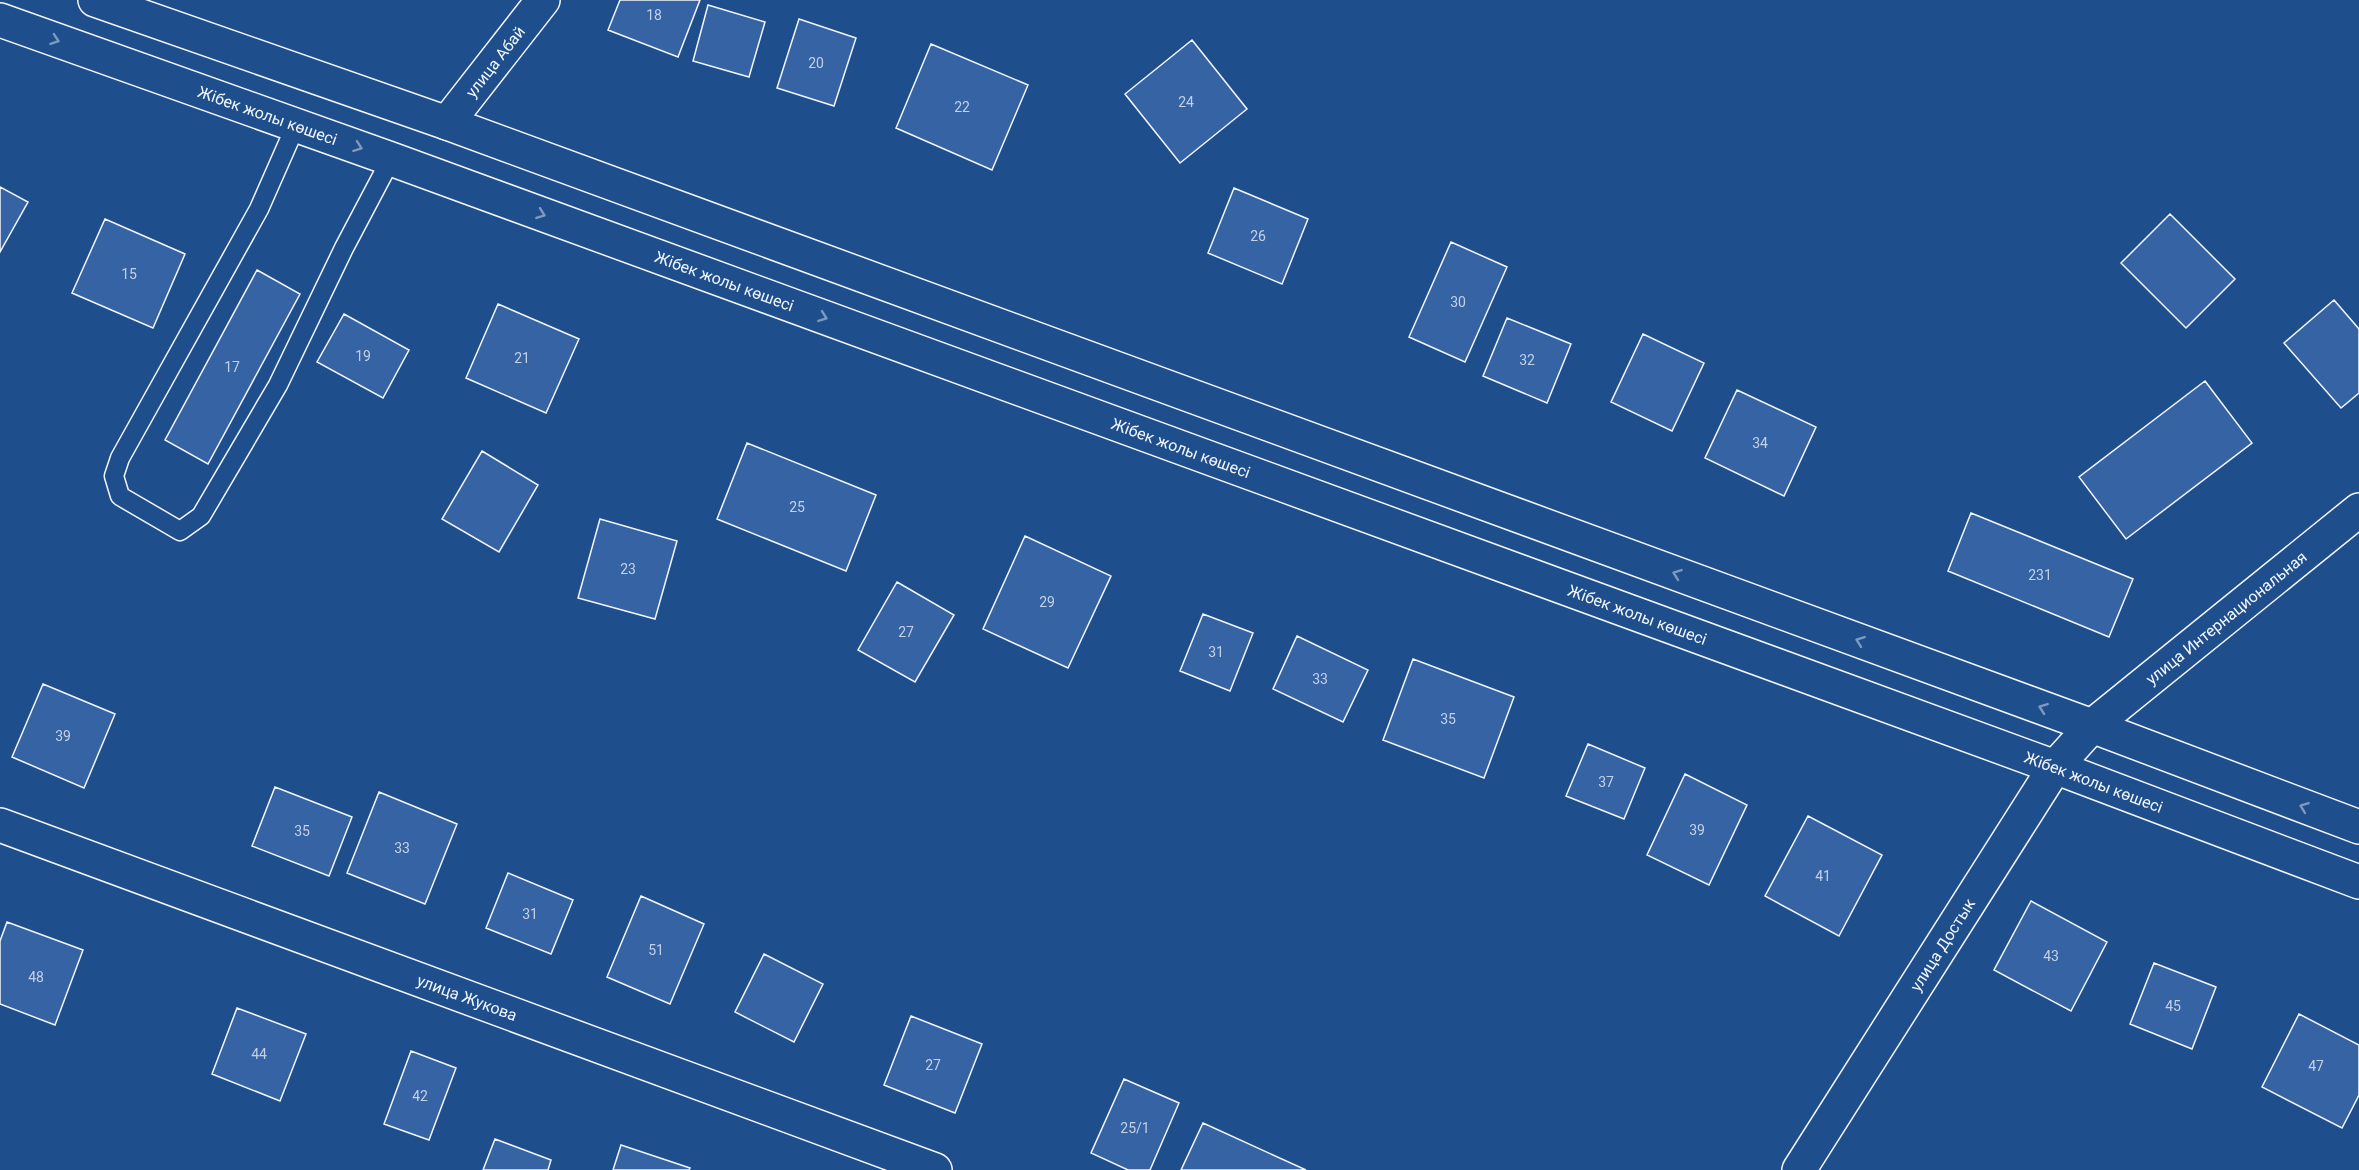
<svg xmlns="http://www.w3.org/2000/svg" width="2359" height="1170" font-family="Roboto,sans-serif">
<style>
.building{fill:#3563a3;stroke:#f2f6ff;stroke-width:1.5}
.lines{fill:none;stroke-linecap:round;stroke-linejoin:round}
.service-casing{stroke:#f2f6ff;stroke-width:21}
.minor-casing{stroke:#f2f6ff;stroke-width:36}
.primary-casing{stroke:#f2f6ff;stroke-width:36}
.service{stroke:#1f4e8c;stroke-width:18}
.minor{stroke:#1f4e8c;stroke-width:33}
.primary{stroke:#1f4e8c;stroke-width:33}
.oneway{stroke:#7e9ac0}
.labels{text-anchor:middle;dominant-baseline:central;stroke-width:4.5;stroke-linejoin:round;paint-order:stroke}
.number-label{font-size:14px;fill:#c3d1e8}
.street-label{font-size:16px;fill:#f2f6ff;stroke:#1f4e8c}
</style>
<rect width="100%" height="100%" fill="#1f4e8c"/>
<!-- building -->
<path class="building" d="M620,0H700L678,57L608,30Z
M708,5L765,22L749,77L693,61Z
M799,19L856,38L834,106L777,88Z
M1192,40L1247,109L1180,163L1125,94Z
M931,44L1028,85L992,170L896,128Z
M0,187L28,202L0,252Z
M1234,188L1308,219L1282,284L1208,253Z
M2170,214L2235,279L2186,328L2121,263Z
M105,219L185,254L153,328L72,293Z
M1451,242L1507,267L1465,362L1409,337Z
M257,270L300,294L208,464L165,440Z
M2334,300L2359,329V393L2341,408L2284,343Z
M498,304L579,339L546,413L466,378Z
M344,314L409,350L383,398L317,362Z
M1507,318L1571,344L1547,403L1483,376Z
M1643,334L1704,363L1672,431L1611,402Z
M2205,381L2252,443L2126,539L2079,477Z
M1737,390L1816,427L1784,496L1705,458Z
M747,443L876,495L846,571L717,519Z
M482,451L538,485L499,552L442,519Z
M1971,513L2133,579L2109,637L1948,571Z
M600,519L677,541L655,619L578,598Z
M1025,536L1111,576L1068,668L983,629Z
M897,582L954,615L915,682L858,650Z
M1203,614L1253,633L1230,691L1180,671Z
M1297,636L1368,670L1343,722L1273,689Z
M1413,659L1514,697L1484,778L1383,740Z
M43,684L115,714L84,788L12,757Z
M1588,744L1645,768L1624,819L1566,796Z
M1685,774L1747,805L1709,885L1647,855Z
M275,787L352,817L329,876L252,846Z
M379,792L457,824L425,904L347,873Z
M1808,816L1882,855L1839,936L1765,896Z
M508,873L573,900L551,954L486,928Z
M641,896L704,924L670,1004L607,977Z
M2031,901L2107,942L2071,1011L1994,970Z
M7,922L83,950L55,1025L0,1004V941Z
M764,954L823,984L794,1042L735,1012Z
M2154,963L2216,987L2192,1049L2130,1024Z
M237,1008L306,1034L280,1101L212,1074Z
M2299,1014L2359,1045V1095L2342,1128L2262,1087Z
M911,1016L982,1044L955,1113L884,1085Z
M411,1051L456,1068L429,1140L384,1124Z
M1124,1079L1179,1103L1150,1170H1128L1091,1153Z
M1203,1123L1306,1170H1181Z
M495,1139L551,1160L548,1170H483Z
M621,1145L690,1168L689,1170H613Z"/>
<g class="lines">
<!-- service casing -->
<g class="service-casing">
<path id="service" d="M296,125L259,209L120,458L114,476L120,496L180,531L201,516L278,385L344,248L391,159"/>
</g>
<!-- minor casing -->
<g class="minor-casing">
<g id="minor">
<path id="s1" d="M447,123L543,0"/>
<path id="s2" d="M0,825L935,1170"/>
<path id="s3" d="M1799,1170L2055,767L2092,726L2359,510"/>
</g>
</g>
<!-- primary casing -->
<g class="primary-casing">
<g id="primary">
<path d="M95,0L447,123L2092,726L2359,827"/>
<path id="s4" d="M0,20L391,159L2055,767L2359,882"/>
</g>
</g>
<!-- service -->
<use href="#service" class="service"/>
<!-- minor -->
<use href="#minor" class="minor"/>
<!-- primary -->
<use href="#primary" class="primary"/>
</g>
<!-- one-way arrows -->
<defs><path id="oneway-chevron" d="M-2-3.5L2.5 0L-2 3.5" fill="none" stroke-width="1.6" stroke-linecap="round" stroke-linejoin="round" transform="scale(1.5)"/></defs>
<g class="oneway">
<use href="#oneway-chevron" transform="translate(55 40) rotate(19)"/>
<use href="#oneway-chevron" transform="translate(358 147) rotate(20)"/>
<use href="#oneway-chevron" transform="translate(541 214) rotate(20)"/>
<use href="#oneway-chevron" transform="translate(823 317) rotate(20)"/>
<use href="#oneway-chevron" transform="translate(1677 574) rotate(-160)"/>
<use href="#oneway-chevron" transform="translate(1860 641) rotate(-160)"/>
<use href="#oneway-chevron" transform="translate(2043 708) rotate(-160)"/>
<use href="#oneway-chevron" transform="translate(2304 807) rotate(-159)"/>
</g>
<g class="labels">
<!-- number labels -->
<g class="number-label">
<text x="654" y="15">18</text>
<text x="816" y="63">20</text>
<text x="1186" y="102">24</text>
<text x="962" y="107">22</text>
<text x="1258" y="236">26</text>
<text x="129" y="274">15</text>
<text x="1458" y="302">30</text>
<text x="363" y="356">19</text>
<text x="522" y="358">21</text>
<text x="1527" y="360">32</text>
<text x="232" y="367">17</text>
<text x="1760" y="443">34</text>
<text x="797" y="507">25</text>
<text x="628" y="569">23</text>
<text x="2040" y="575">231</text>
<text x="1047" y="602">29</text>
<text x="906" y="632">27</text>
<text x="1216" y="652">31</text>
<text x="1320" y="679">33</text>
<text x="1448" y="719">35</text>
<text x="63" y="736">39</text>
<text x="1606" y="782">37</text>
<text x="1697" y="830">39</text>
<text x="302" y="831">35</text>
<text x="402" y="848">33</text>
<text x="1823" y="876">41</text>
<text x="530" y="914">31</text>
<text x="656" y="950">51</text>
<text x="2051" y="956">43</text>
<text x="36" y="977">48</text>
<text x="2173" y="1006">45</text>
<text x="259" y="1054">44</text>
<text x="933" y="1065">27</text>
<text x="2316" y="1066">47</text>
<text x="420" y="1096">42</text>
<text x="1135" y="1128">25/1</text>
</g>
<!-- street labels -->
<g class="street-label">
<text stroke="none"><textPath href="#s1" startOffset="78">улица Абай</textPath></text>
<text stroke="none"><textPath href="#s4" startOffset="284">Жібек жолы көшесі</textPath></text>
<text stroke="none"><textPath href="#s4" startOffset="770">Жібек жолы көшесі</textPath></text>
<text stroke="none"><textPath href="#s4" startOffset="1256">Жібек жолы көшесі</textPath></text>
<text stroke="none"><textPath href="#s4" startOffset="1742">Жібек жолы көшесі</textPath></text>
<text stroke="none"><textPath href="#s3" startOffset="705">улица Интернациональная</textPath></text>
<text stroke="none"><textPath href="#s4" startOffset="2228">Жібек жолы көшесі</textPath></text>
<text stroke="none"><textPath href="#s3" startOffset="267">улица Достык</textPath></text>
<text stroke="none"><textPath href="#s2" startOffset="498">улица Жукова</textPath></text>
</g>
</g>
</svg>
